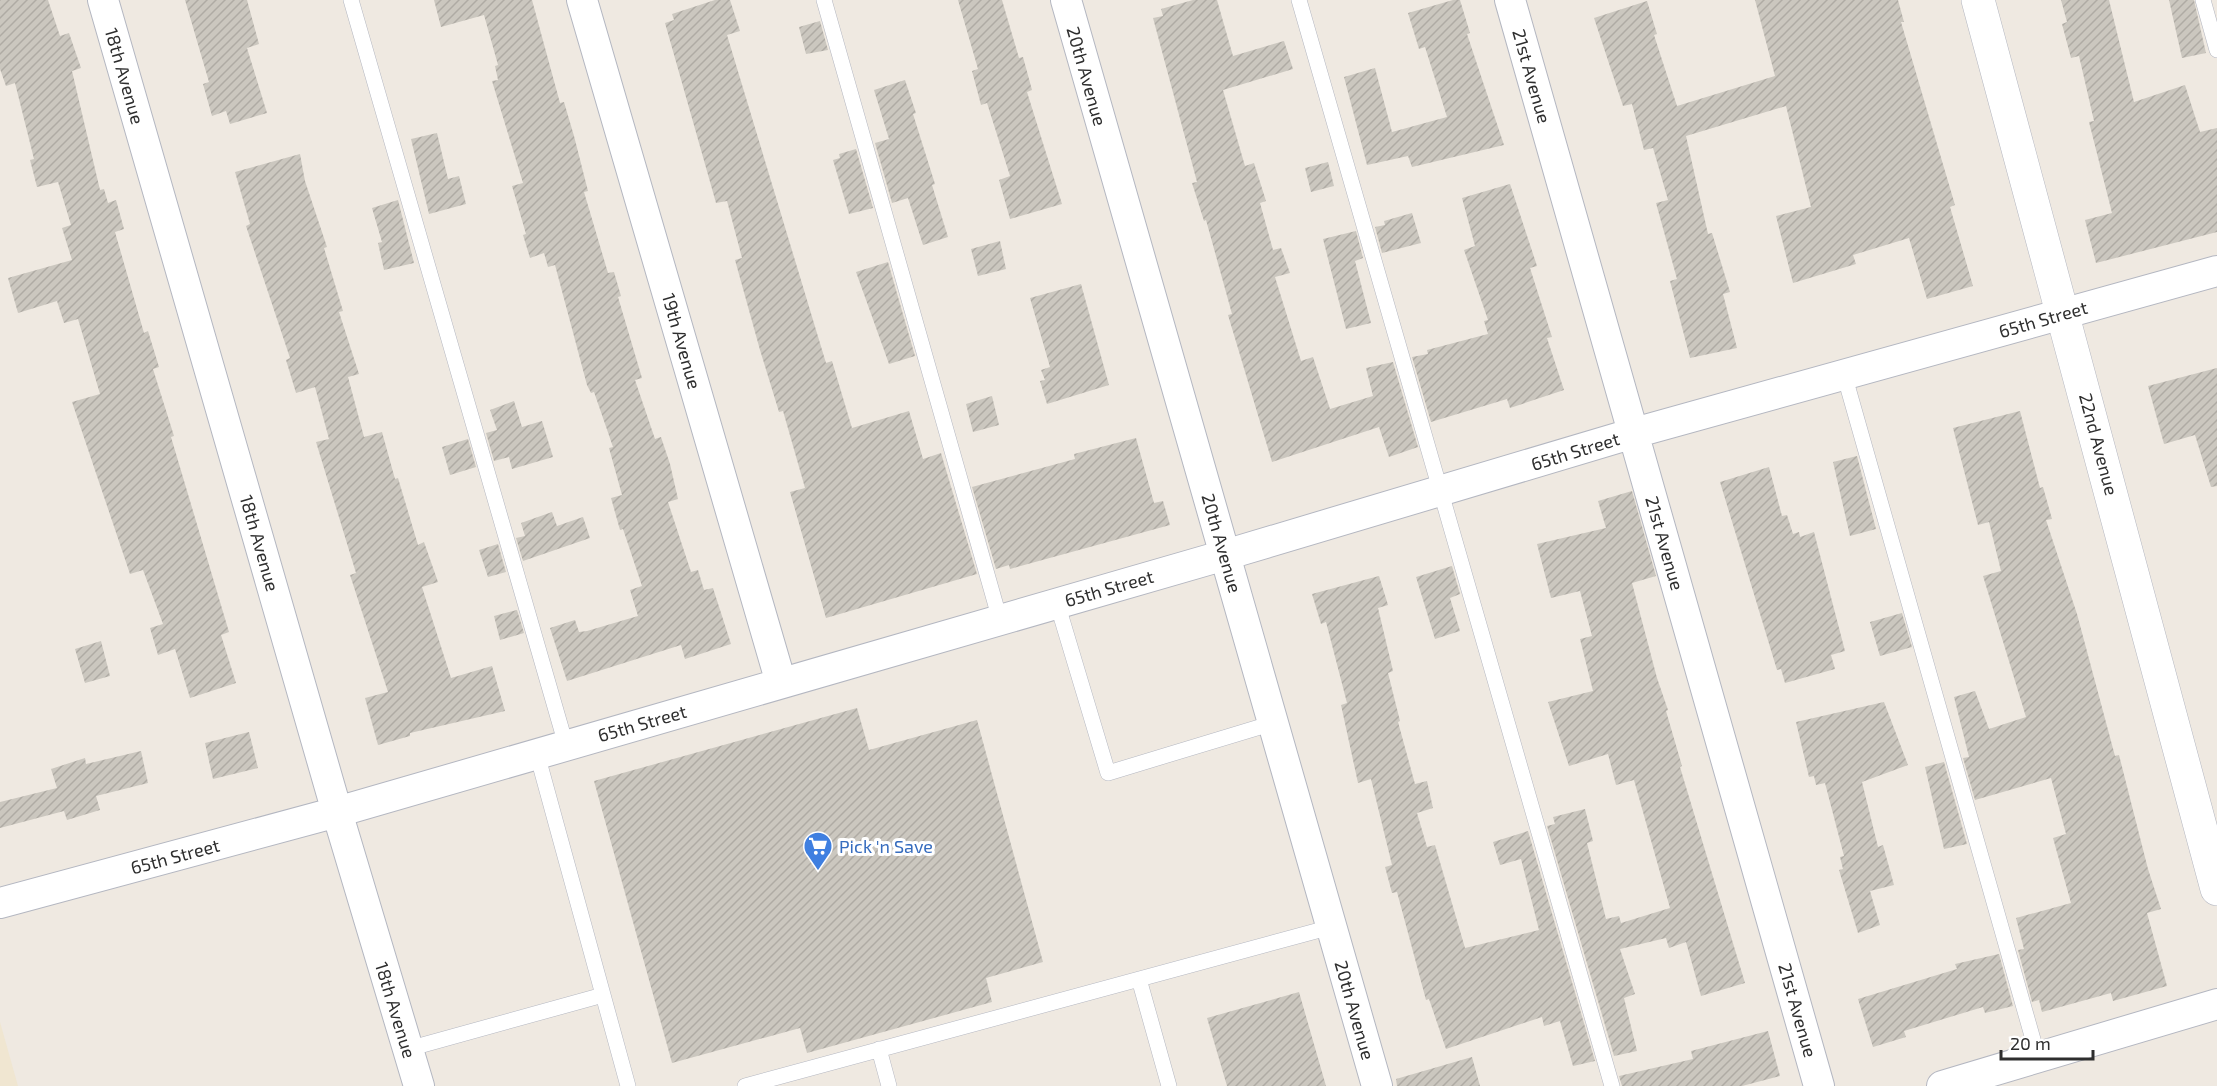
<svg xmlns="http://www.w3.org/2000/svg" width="2217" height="1086" font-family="'Exo 2',sans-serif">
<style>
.education{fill:#f0e6d1}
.building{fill:url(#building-hatch)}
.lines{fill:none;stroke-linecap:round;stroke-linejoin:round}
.service-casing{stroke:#b4b7c1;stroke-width:16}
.minor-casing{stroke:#b4b7c1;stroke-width:32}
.tertiary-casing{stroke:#b4b7c1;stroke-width:34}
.service{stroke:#fff;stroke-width:15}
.minor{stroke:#fff;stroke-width:30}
.tertiary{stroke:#fff;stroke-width:33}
.labels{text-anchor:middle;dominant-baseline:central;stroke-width:6;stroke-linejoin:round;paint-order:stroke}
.street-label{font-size:18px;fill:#2e2e2e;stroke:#fff}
.shop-label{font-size:18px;fill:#366cbe;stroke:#fff;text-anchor:start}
</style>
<defs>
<pattern id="building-hatch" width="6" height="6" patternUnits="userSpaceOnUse" patternTransform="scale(1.5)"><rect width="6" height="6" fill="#cbc7bf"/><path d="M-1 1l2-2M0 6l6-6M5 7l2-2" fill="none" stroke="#afaba4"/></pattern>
</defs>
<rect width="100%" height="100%" fill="#efe9e1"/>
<!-- education -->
<path class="education" d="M0,1022L18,1086H0Z"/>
<!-- building -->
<path class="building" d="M0,0H48L60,36L69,33L81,68L72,71L100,190L104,189L108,203L116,200L124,229L115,232L144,333L148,331L159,367L153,369L174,436L171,437L229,632L221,635L236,683L190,698L175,649L158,655L150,628L163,624L143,570L130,574L72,402L100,394L78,319L64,323L57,301L18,313L8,278L72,260L62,228L71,225L58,182L37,187L30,160L34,159L15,83L6,86L0,69Z
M185,0H247L259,44L247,48L267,113L230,124L226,111L212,116L203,84L209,82Z
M434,0H532L560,103L564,102L574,136L588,191L584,192L608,273L614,272L621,296L618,297L642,378L635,380L655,439L661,437L670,464L678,499L668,502L691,572L698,570L704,590L713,588L731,644L685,659L681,645L567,681L550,628L575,620L579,632L587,631L638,616L630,590L642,586L623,529L620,530L611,498L622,495L609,448L613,447L594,392L591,393L587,385L555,265L548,267L544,253L530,258L523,235L526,234L512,186L523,183L492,81L498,80L495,66L498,65L484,15L441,27Z
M715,0H730L740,31L727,35L826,363L832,361L852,428L909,411L923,459L941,453L977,574L826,618L790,492L805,488L783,411L779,412L760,350L735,260L742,258L727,201L716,203L665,23L674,20L672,14Z
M958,0H1002L1019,58L1023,57L1032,90L1027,92L1062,204L1010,219L999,180L1010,176L987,103L981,105L972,71L978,69Z
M1193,0H1217L1233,56L1284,41L1293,69L1223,90L1245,166L1254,163L1266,201L1260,203L1273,250L1281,248L1290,273L1275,277L1301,361L1313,357L1330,409L1373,396L1366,368L1393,362L1418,447L1389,457L1379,427L1272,462L1228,315L1232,314L1206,220L1204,221L1192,183L1197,182L1153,18L1163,16L1161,9Z
M1453,0H1460L1470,33L1467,34L1504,145L1412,167L1408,156L1367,165L1344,77L1375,68L1392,132L1447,117L1425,47L1419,49L1408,13Z
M1755,0H1898L1904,22H1901L1955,205L1950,207L1973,286L1927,299L1909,238L1853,255L1856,264L1793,283L1776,216L1811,207L1786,106L1686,136L1708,234L1712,233L1730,292L1723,294L1737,348L1690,358L1670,281L1677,279L1656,203L1668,200L1653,148L1644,150L1632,104L1623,106L1594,18L1647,1L1657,34L1654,35L1677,106L1775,76Z
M2061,0H2109L2134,102L2185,85L2200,132L2217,128V232L2096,263L2085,220L2112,213L2089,122L2094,121L2079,56L2071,58L2062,24L2067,22Z
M2169,0H2194L2206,53L2182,58Z
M820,21L828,50L806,54L799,27Z
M905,80L916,113L913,114L935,184L932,185L948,237L923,245L908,198L892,203L875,143L889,139L874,90Z
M437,133L448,179L459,176L466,204L429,214L411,139Z
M856,149L873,208L849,214L833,160L840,158L839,154Z
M300,154L305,181L327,247L324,248L343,311L339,312L359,374L348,377L364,437L382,432L395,479L398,478L418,545L424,542L438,582L422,587L451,678L492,666L505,711L410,733V736L378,745L365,698L388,692L350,575L356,573L316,442L329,439L315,387L296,393L286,360L290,358L246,226L250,224L235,172Z
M1328,162L1334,186L1311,192L1305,168Z
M1510,184L1537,266L1530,268L1552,337L1547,338L1564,390L1510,408L1507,399L1431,422L1412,357L1428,354L1427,350L1488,334L1484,321L1488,320L1464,250L1475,246L1462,198Z
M398,200L414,263L384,270L378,243L382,242L372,208Z
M1412,213L1421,243L1382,253L1375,227L1385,225L1384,221Z
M1356,231L1363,258L1355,261L1371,323L1346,329L1323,239Z
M1000,241L1006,269L978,276L971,249Z
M888,262L915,356L889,364L856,272Z
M1081,284L1109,385L1047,404L1040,381L1045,380L1041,370L1050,367L1030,298Z
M2217,368V486L2211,487L2195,435L2164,444L2148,386Z
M992,396L999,425L973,432L966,404Z
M514,401L522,427L542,421L553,457L512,469L509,457L494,461L486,433L497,430L490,410Z
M2020,411L2040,488L2043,487L2052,519L2046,520L2077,614L2115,756L2119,755L2148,869L2161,909L2147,913L2167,986L2113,1001L2111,993L2042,1012L2039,1000L2032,1002L2018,950L2024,949L2016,918L2071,903L2053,838L2066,834L2051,778L1975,800L1963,758L1969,757L1954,697L1975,691L1989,729L2026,717L1983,576L2001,571L1989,522L1978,525L1953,428Z
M1136,438L1154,503L1163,501L1170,525L1010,569L1009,565L996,569L972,487L1075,459L1074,454Z
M468,439L476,467L450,475L442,447Z
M1857,456L1876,529L1850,536L1833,462Z
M1769,467L1782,516L1787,515L1793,534L1799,532L1800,537L1814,532L1845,651L1831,655L1835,669L1785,683L1781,669L1777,670L1720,482Z
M1632,491L1656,576L1632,583L1657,678L1668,710L1666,711L1682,766L1680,767L1745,983L1701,996L1686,942L1669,948L1666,938L1620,949L1635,994L1624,998L1637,1051L1614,1056L1547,826L1555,824L1553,817L1585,809L1593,841L1587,843L1606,919L1619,916L1621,923L1670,908L1634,780L1616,785L1608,754L1569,766L1548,702L1593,691L1580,639L1592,636L1580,591L1551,598L1537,544L1606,528L1598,501Z
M552,512L557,526L583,517L590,538L523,561L516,538L525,536L521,523Z
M498,544L506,572L488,577L479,550Z
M1452,566L1460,594L1450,598L1460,631L1435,639L1416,577Z
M1379,576L1388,605L1378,608L1393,671L1388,673L1400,721L1398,722L1415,784L1427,781L1433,808L1417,813L1427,847L1435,845L1465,948L1539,930L1521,859L1500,865L1493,842L1528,831L1595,1061L1573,1066L1560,1021L1544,1026L1542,1017L1446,1049L1429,999L1426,1000L1397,892L1392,893L1385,867L1392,865L1371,779L1358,783L1341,705L1347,703L1326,622L1321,624L1312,594Z
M517,610L524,633L500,640L494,616Z
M1902,613L1912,647L1880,656L1870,622Z
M101,641L110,676L85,683L75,649Z
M1884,702L1908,765L1862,782L1878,847L1883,845L1894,885L1870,891L1880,925L1858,933L1839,870L1843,869L1840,857L1844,856L1825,783L1816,785L1814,776L1809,777L1796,722Z
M857,708L869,750L977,720L1043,962L986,978L992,1002L807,1053L800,1028L672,1063L594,781Z
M249,732L258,768L213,779L205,743Z
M141,751L148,783L96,796L100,810L67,820L64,811L0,828V802L57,788L51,769L85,758L86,764Z
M1944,762L1967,844L1944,849L1925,767Z
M1999,954L2013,1006L1985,1013L1983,1007L1904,1031L1906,1037L1873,1047L1858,999L1957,969L1955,964Z
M1299,992L1326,1086H1227L1207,1018Z
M1768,1031L1780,1076L1742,1086H1622L1619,1076L1693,1059L1691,1051Z
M1472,1057L1480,1086H1397L1396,1079Z"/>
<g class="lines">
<!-- service casing -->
<g class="service-casing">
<path id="service" d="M351,0L566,745
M824,0L1000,620
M1299,0L1612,1086
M2203,0L2217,50
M1844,374L2038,1057
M1057,603L1108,773L1273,723
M537,754L628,1086
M1139,979L1169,1086
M408,1049L603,995
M879,1049L889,1086
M745,1086L1331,927"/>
</g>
<!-- minor casing -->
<g class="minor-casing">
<path id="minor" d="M103,0L337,812L419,1086
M582,0L781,683
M1066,0L1377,1086
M1510,0L1819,1086
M0,903L337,812L1225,555L1634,433L2217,271
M1942,1086L2217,1004"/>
</g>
<!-- tertiary casing -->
<g class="tertiary-casing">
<path id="tertiary" d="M1978,0L2217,889"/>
</g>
<!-- service -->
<use href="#service" class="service"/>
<!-- minor -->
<use href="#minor" class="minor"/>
<!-- tertiary -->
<use href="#tertiary" class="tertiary"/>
</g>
<!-- icons -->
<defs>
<g id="supermarket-pin" transform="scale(1.5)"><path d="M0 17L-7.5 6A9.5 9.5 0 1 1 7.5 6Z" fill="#3f7fe0" stroke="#fff"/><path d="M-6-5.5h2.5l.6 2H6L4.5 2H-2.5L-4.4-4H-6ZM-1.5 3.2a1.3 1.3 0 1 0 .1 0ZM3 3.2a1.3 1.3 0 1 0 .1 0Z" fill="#fff"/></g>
</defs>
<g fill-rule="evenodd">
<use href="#supermarket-pin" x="818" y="846"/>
</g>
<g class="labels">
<!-- street labels -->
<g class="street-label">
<text transform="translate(125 76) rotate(74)">18th Avenue</text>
<text transform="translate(1087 76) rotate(74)">20th Avenue</text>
<text transform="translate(1532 76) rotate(74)">21st Avenue</text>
<text transform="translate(2043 319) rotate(-16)">65th Street</text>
<text transform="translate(682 341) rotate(74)">19th Avenue</text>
<text transform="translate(2099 444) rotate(75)">22nd Avenue</text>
<text transform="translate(1575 451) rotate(-17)">65th Street</text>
<text transform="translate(260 543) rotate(74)">18th Avenue</text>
<text transform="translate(1222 543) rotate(74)">20th Avenue</text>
<text transform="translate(1665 543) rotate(74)">21st Avenue</text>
<text transform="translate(1109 588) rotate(-16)">65th Street</text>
<text transform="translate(642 723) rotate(-16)">65th Street</text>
<text transform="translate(175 856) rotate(-15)">65th Street</text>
<text transform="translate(396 1010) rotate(73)">18th Avenue</text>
<text transform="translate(1355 1010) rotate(74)">20th Avenue</text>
<text transform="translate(1798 1010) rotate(74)">21st Avenue</text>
</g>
<!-- shop labels -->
<g class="shop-label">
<text x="839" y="846">Pick 'n Save</text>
</g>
</g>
<!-- scale -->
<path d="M2001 1050v9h92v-9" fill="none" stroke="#2e2e2e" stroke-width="3"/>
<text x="2010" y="1050" font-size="18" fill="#2e2e2e" stroke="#ffffff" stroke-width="4.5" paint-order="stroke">20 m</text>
</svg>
